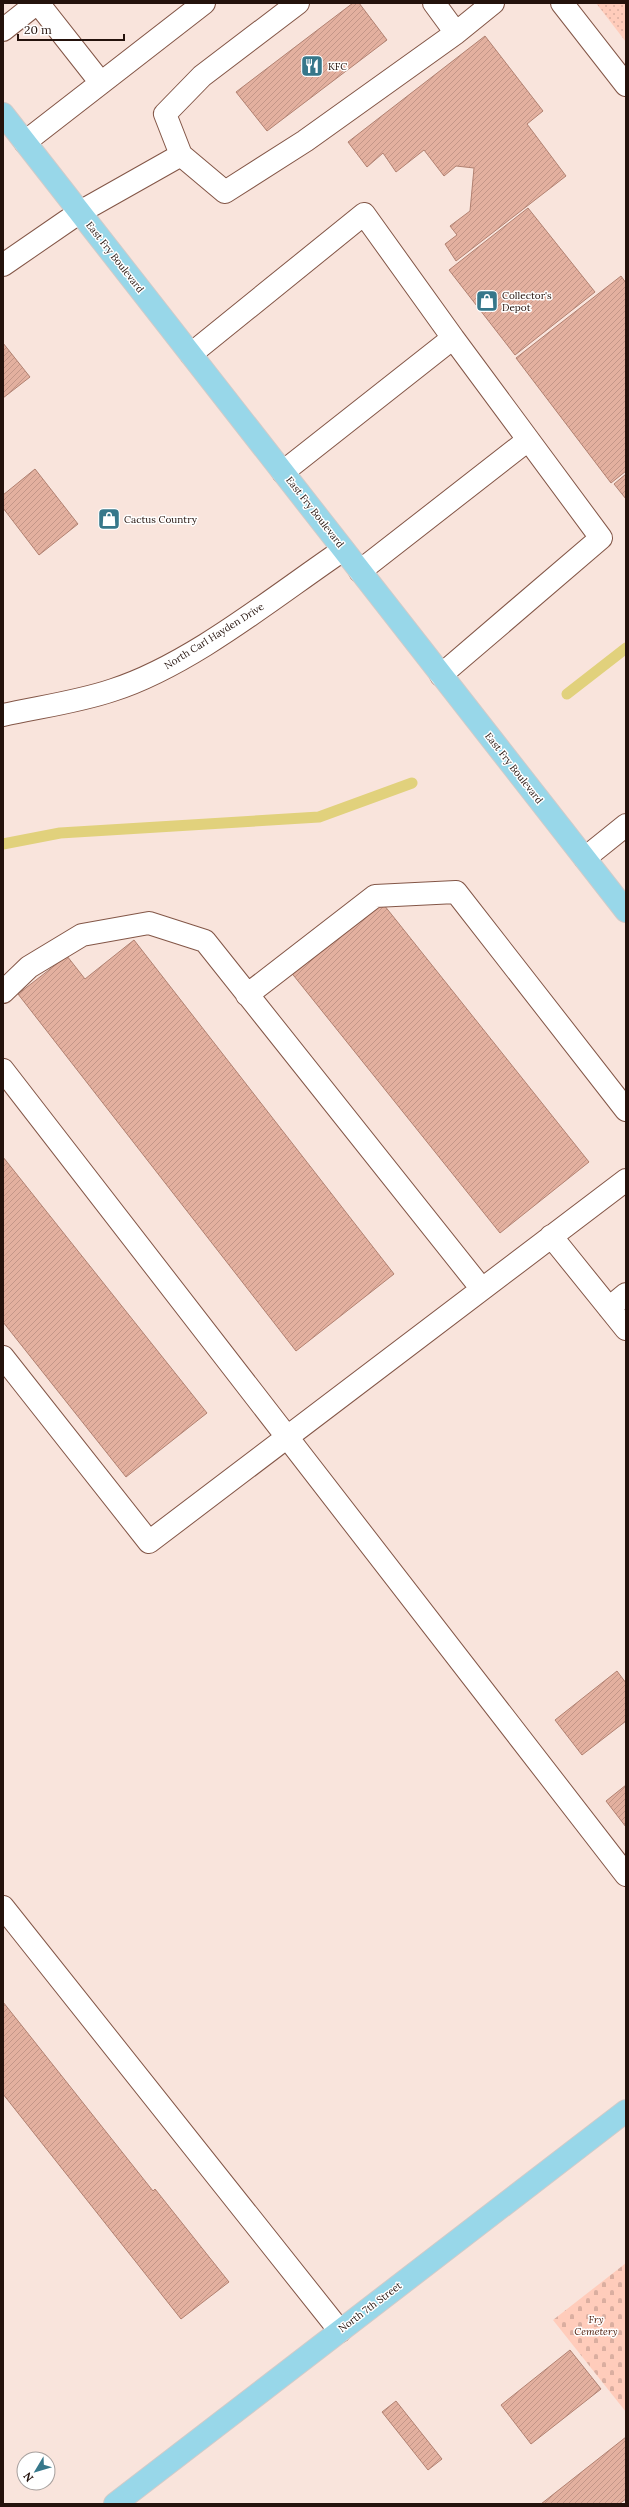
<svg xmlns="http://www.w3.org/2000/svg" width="629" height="2507" font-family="Lora,serif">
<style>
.grass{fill:url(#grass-dots)}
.cemetery{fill:url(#cemetery-stones)}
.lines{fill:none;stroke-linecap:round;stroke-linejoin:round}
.stream{stroke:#e1d17c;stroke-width:11}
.building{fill:url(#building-hatch);stroke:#b18171}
.minor-casing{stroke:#835647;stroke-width:24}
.major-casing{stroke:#cfcbca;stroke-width:24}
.minor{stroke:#fff;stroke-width:22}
.major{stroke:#98d7e9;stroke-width:22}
.labels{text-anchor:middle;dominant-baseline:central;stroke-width:3;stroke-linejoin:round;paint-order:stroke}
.poi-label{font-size:10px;fill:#24120c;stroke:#fff;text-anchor:start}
.street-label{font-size:10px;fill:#24120c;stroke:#fff}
.park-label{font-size:10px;font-style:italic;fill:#4c1907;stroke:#fff}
</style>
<defs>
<pattern id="grass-dots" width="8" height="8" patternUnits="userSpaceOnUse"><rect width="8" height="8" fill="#fcb"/><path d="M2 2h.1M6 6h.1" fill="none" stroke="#daaea0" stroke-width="1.8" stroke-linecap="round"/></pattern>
<pattern id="cemetery-stones" width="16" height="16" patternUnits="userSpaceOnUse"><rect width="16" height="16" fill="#fcb"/><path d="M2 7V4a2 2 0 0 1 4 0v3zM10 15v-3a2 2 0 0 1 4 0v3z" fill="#daaea0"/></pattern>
<pattern id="building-hatch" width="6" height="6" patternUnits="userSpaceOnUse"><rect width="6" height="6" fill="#e3b09f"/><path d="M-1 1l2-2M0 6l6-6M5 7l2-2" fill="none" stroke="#c39688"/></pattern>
</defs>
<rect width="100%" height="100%" fill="#f9e4dc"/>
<!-- grass -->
<path class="grass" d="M596,3H626V42Z"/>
<!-- cemetery -->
<path class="cemetery" d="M626,2263V2412L553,2320Z"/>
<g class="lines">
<!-- stream -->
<path class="stream" d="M567,694L626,648
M3,844L60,833L319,817L412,783"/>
</g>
<!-- building -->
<path class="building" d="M353,3H359L387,40L267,131L236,92Z
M485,36L543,111L527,124L566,176L456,261L445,244L457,235L450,226L470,211L474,168L456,166L444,176L424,150L396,172L383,153L367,167L348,142Z
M528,208L595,292L515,355L449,270Z
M621,276L626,283V471L611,483L516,358Z
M3,343L30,377L3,398Z
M35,469L78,524L39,555L3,508V495Z
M626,474V499L614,484Z
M380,900L589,1162L500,1233L290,971Z
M134,940L394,1274L296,1351L18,994L67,956L85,979Z
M3,1157L207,1413L126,1477L3,1322Z
M617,1671L626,1683V1721L582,1755L555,1720Z
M626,1785V1827L606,1801Z
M3,2002L153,2191L155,2189L229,2282L181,2319L3,2094Z
M570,2350L601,2389L531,2444L501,2405Z
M396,2401L442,2459L428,2470L382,2412Z
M626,2437V2499L619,2504H541Z"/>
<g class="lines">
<!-- minor casing -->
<g class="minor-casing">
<path id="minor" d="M38,3L101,83
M298,3L202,76L165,114L181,155L225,192L305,141L456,33L434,3
M562,3L626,85
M3,30L37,3
M456,33L493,3
M25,142L204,3
M3,265L80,212L181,155
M191,354L364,214L453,338
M283,472L453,338L601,538L441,675
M360,571L528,440
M3,715C39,707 78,702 113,690C191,665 275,596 343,550
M585,858L626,825
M3,992L29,967L82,935L149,923L205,941L481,1288
M247,995L375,896L456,892L626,1110
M3,1070L626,1875
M551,1236L626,1329
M609,1308L626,1294
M3,1357L149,1542L626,1180
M3,1907L340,2331"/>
</g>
<!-- major casing -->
<g class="major-casing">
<path id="major" d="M3,114L626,911
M115,2504L626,2111"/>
</g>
<!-- minor -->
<use href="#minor" class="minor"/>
<!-- major -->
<use href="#major" class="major"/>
</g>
<!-- icons -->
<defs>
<g id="restaurant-square" transform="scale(1.15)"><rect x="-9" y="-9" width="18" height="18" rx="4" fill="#36778a" stroke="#fff"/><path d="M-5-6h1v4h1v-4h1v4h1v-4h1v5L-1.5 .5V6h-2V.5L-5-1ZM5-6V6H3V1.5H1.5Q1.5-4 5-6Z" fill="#fff"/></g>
<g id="shop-square" transform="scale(1.15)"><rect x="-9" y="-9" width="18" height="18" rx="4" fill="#36778a" stroke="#fff"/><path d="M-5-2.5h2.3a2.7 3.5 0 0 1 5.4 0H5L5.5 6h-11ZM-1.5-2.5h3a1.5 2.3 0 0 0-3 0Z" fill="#fff"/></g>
</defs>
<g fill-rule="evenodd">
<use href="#restaurant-square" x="312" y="66"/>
<use href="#shop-square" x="487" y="301"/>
<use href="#shop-square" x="109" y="519"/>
</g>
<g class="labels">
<!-- poi labels -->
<g class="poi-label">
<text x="328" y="66">KFC</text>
<text x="502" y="295">Collector's<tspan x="502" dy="12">Depot</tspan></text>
<text x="124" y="519">Cactus Country</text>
</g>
<!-- street labels -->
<g class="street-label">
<text transform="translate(115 257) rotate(52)">East Fry Boulevard</text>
<text transform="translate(315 512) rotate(52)">East Fry Boulevard</text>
<text transform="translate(214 636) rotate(-32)">North Carl Hayden Drive</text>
<text transform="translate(514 768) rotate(52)">East Fry Boulevard</text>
<text transform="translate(370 2307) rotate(-37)">North 7th Street</text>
</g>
<!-- park labels -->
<g class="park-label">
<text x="596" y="2319">Fry<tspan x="596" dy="12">Cemetery</tspan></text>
</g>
</g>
<!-- border -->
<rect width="629" height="2507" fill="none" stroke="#24120c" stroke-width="8"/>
<!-- north arrow -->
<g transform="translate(36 2471) rotate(232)"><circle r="19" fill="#ffffff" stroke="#a7a09e"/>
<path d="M0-3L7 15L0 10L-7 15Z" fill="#36778a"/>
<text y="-6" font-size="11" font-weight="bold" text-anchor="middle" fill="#24120c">N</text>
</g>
<!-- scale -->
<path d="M18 34v6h106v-6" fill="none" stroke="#24120c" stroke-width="2"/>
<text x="24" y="34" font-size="12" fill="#24120c" stroke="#ffffff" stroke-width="3" paint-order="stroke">20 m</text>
</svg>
